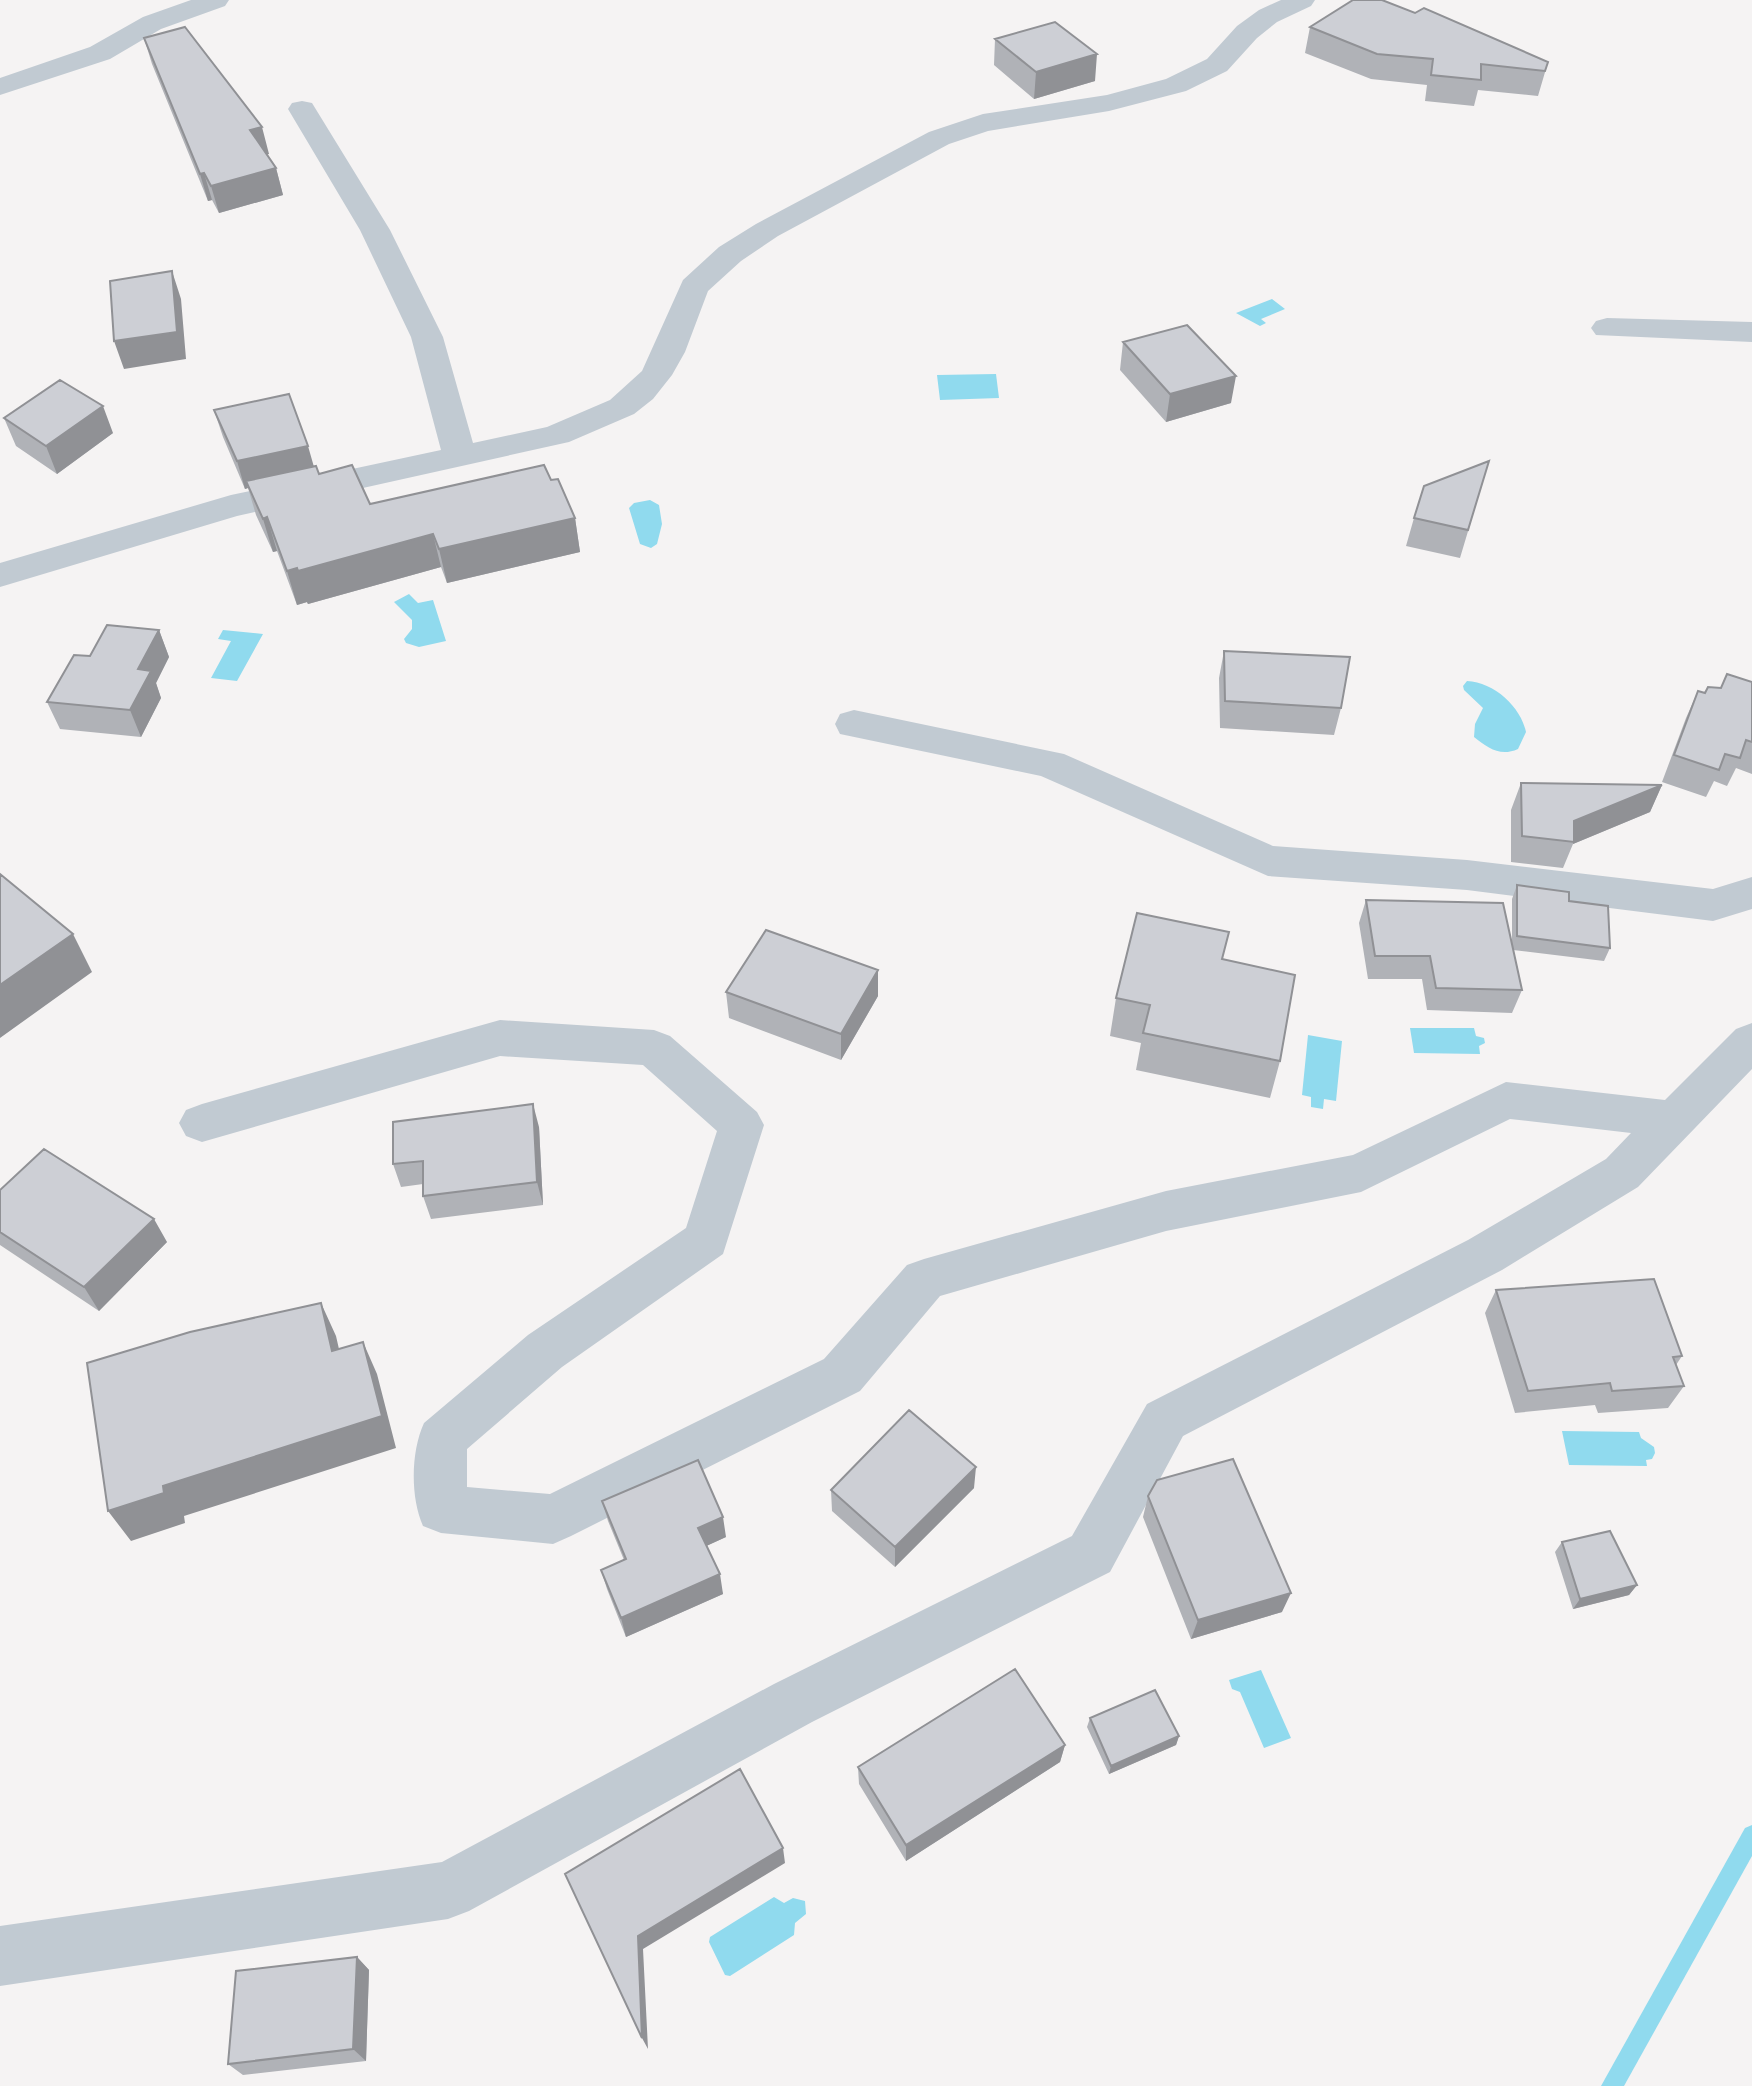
<svg xmlns="http://www.w3.org/2000/svg" width="1752" height="2086" font-family="Helvetica,sans-serif">
<style>
.water{fill:#90daee}
.lines{fill:none;stroke-linecap:round;stroke-linejoin:round}
.stream{fill:#90daee;fill-rule:evenodd}
.minor{fill:#c1cad2;fill-rule:evenodd}
.wall{fill:#b0b2b7}
.shaded-wall{fill:#909195}
.building{fill:#cdcfd5;stroke:#909195;stroke-width:2}
</style>
<rect width="100%" height="100%" fill="#f5f3f3"/>
<!-- water -->
<path class="water" d="M1272,299L1285,309L1261,319L1266,323L1260,326L1236,313Z
M996,374L999,398L940,400L937,375Z
M650,500L659,505L662,524L657,544L651,548L640,544L629,508L634,503Z
M409,594L418,603L433,600L446,641L419,647L406,643L404,639L412,629V620L394,602Z
M223,630L263,634L237,681L211,678L231,641L218,639Z
M1467,681C1494,682 1521,707 1526,732L1518,749C1500,757 1488,748 1474,737L1475,724L1483,708L1464,690L1463,686Z
M1410,1028H1474L1476,1036L1484,1038L1485,1043L1479,1046L1480,1054L1414,1053Z
M1308,1035L1342,1041L1336,1101L1324,1099L1323,1109L1311,1107V1097L1302,1095Z
M1562,1431L1639,1432L1641,1438L1654,1447L1655,1453L1652,1459L1646,1460L1647,1466L1569,1465Z
M1261,1670L1291,1738L1264,1748L1240,1692L1232,1689L1229,1680Z
M774,1897L784,1903L793,1898L805,1901L806,1914L795,1923L794,1935L730,1976L725,1975L709,1942L710,1937Z"/>
<g class="lines">
<!-- stream -->
<path class="stream" d="M1752,1825V1856L1624,2086H1601L1745,1828Z"/>
<!-- minor -->
<path class="minor" d="M191,0H229L225,6L161,29L110,59L0,95V78L90,47L143,17Z
M1281,0H1315L1311,6L1277,22L1257,38L1227,71L1186,91L1109,111L988,131L949,144L778,236L741,261L708,291L685,352L672,375L653,399L634,414L569,442L237,516L0,587V563L231,495L441,450L411,337L360,230L288,109L292,103L302,101L312,103L390,230L443,337L473,443L547,427L610,400L642,371L683,280L719,247L756,224L929,132L983,114L1107,95L1166,79L1207,59L1237,26L1259,10Z
M1607,318L1752,322V342L1596,335L1591,328L1596,321Z
M854,710L1064,754L1273,846L1467,860L1713,889L1752,877V909L1713,921L1467,890L1268,876L1041,776L840,734L835,724L840,714Z
M500,1020L654,1030L670,1036L757,1112L764,1125L723,1254L562,1367L467,1449V1487L550,1494L824,1359L907,1265L924,1259L1166,1191L1353,1155L1506,1082L1665,1100L1736,1029L1752,1023V1069L1638,1187L1502,1270L1183,1436L1110,1572L812,1722L469,1911L448,1919L0,1986V1926L442,1862L774,1684L1072,1536L1147,1404L1468,1240L1606,1159L1631,1133L1510,1119L1361,1192L1166,1231L940,1296L860,1391L571,1536L553,1544L441,1533L423,1526C410,1497 411,1451 424,1423L528,1335L686,1228L717,1131L643,1065L500,1056L202,1142L186,1136L179,1123L186,1110L202,1104Z"/>
</g>
<!-- wall -->
<path class="wall" d="M1310,27L1548,62L1538,96L1478,90L1474,106L1425,101L1427,85L1371,79L1305,53Z
M144,38L269,154H267L276,168L283,195L219,213L212,200L208,201L152,64Z
M995,39L1095,81L1034,99L994,65Z
M1123,342L1231,403L1166,422L1120,370Z
M214,410L314,466L319,474L370,504L551,480L575,518L580,552L447,583L441,567L308,604L307,602L297,605L277,551L273,552L256,515L248,488L245,489L223,437Z
M4,418L113,433L57,474L16,446Z
M1489,461L1460,558L1406,546L1414,518Z
M159,630L169,657L156,683L161,698L141,737L60,729L47,702L90,656Z
M1224,651L1341,708L1334,735L1220,728L1219,678Z
M1727,674L1752,682V774L1736,768L1727,786L1714,781L1706,797L1662,782L1686,718L1698,691L1705,693L1721,688Z
M1521,783L1662,785L1650,812L1573,844L1563,868L1511,862V810Z
M1517,885L1569,901L1610,948L1604,961L1513,950L1522,990L1512,1013L1427,1010L1422,979H1368L1359,923L1366,900L1512,942V899Z
M1223,959L1280,1061L1270,1098L1136,1070L1141,1043L1110,1036L1116,998Z
M878,970V996L841,1060L729,1018L726,992Z
M539,1127L543,1205L431,1219L423,1196V1184L401,1187L393,1164Z
M0,1190L167,1242L99,1311L0,1245Z
M1496,1290L1682,1356L1676,1365L1684,1386L1668,1408L1598,1413L1595,1405L1515,1413L1485,1313Z
M974,1488L895,1567L832,1511L831,1490Z
M1148,1496L1282,1612L1191,1639L1143,1517Z
M602,1501L726,1537L706,1546L723,1594L626,1637L607,1589L601,1570L624,1560L608,1521Z
M1562,1542L1637,1585L1629,1595L1573,1609L1555,1552Z
M1090,1718L1179,1736L1176,1745L1109,1774L1087,1727Z
M1065,1745L1060,1762L906,1861L859,1784L858,1767Z
M357,1957L369,1970L366,2061L243,2075L228,2064Z"/>
<!-- shaded-wall -->
<path class="shaded-wall" d="M1097,54L1095,81L1034,99L1036,72Z
M262,127L269,154L257,157L250,130Z
M276,168L283,195L219,213L211,186Z
M204,173L212,200L208,201L200,174Z
M172,271L181,299L186,359L124,369L114,341Z
M1236,376L1231,403L1166,422L1170,394Z
M103,406L113,433L57,474L46,446Z
M308,446L316,474L246,481L248,488L245,489L237,461Z
M267,517L277,551L273,552L263,519Z
M575,518L580,552L447,583L439,549Z
M433,534L441,567L308,604L307,602L297,605L287,571Z
M159,630L169,657L156,683L161,698L141,737L130,710L138,669Z
M1662,785L1650,812L1573,844L1574,821Z
M73,934L92,972L0,1038V985Z
M878,970V996L841,1060V1034Z
M533,1104L539,1127L543,1205L537,1182Z
M154,1219L167,1242L99,1311L84,1287Z
M321,1303L336,1336L347,1384L332,1351Z
M363,1342L377,1374L396,1448L184,1516L185,1523L131,1541L108,1511L163,1486Z
M976,1467L974,1488L895,1567V1547Z
M723,1517L726,1537L702,1548L698,1528Z
M720,1574L723,1594L626,1637L621,1618Z
M1637,1585L1629,1595L1573,1609L1580,1599Z
M1291,1593L1282,1612L1191,1639L1198,1620Z
M1179,1736L1176,1745L1109,1774L1111,1766Z
M1065,1745L1060,1762L906,1861V1845Z
M783,1848L785,1863L643,1949L648,2049L642,2038L638,1936Z
M357,1957L369,1970L366,2061L353,2049Z"/>
<!-- building -->
<path class="building" d="M1353,0H1382L1415,13L1424,8L1548,62L1545,71L1481,64V80L1431,75L1433,59L1377,54L1310,27Z
M1055,22L1097,54L1036,72L995,39Z
M185,27L262,127L250,130L276,168L211,186L204,173L200,174L144,38Z
M172,271L177,332L114,341L110,281Z
M1187,325L1236,376L1170,394L1123,342Z
M60,380L103,406L46,446L4,418Z
M289,394L308,446L237,461L214,410Z
M1489,461L1468,530L1414,518L1424,486Z
M352,465L370,504L544,465L551,480L558,479L575,518L439,549L433,534L298,571L297,568L287,571L267,517L263,519L246,481L316,466L319,474Z
M107,625L159,630L138,669L151,671L130,710L47,702L74,655L90,656Z
M1224,651L1350,657L1341,708L1225,701Z
M1727,674L1752,682V742L1746,740L1740,758L1725,754L1719,770L1674,755L1698,691L1705,693L1708,687L1721,688Z
M1521,783L1662,785L1574,821V842L1522,836Z
M0,874L73,934L0,985Z
M1517,885L1569,892V901L1608,906L1610,948L1517,936Z
M1366,900L1503,903L1522,990L1436,988L1430,956H1375Z
M1137,913L1229,932L1222,959L1295,975L1280,1061L1143,1033L1150,1005L1116,998Z
M766,930L878,970L841,1034L726,992Z
M533,1104L537,1182L423,1196V1161L393,1164V1122Z
M44,1149L154,1219L84,1287L0,1232V1190Z
M1654,1279L1682,1356L1673,1357L1684,1386L1612,1391L1610,1383L1528,1391L1496,1290Z
M321,1303L332,1351L363,1342L382,1416L163,1486L164,1493L108,1511L87,1363L190,1332Z
M909,1410L976,1467L895,1547L831,1490Z
M1233,1459L1291,1593L1198,1620L1148,1496L1157,1480Z
M698,1460L723,1517L698,1528L720,1574L621,1618L601,1570L626,1559L602,1501Z
M1610,1531L1637,1585L1580,1599L1562,1542Z
M1015,1669L1065,1745L906,1845L858,1767Z
M1155,1690L1179,1736L1111,1766L1090,1718Z
M740,1769L783,1848L638,1936L642,2038L565,1874Z
M357,1957L353,2049L228,2064L236,1971Z"/>
</svg>
